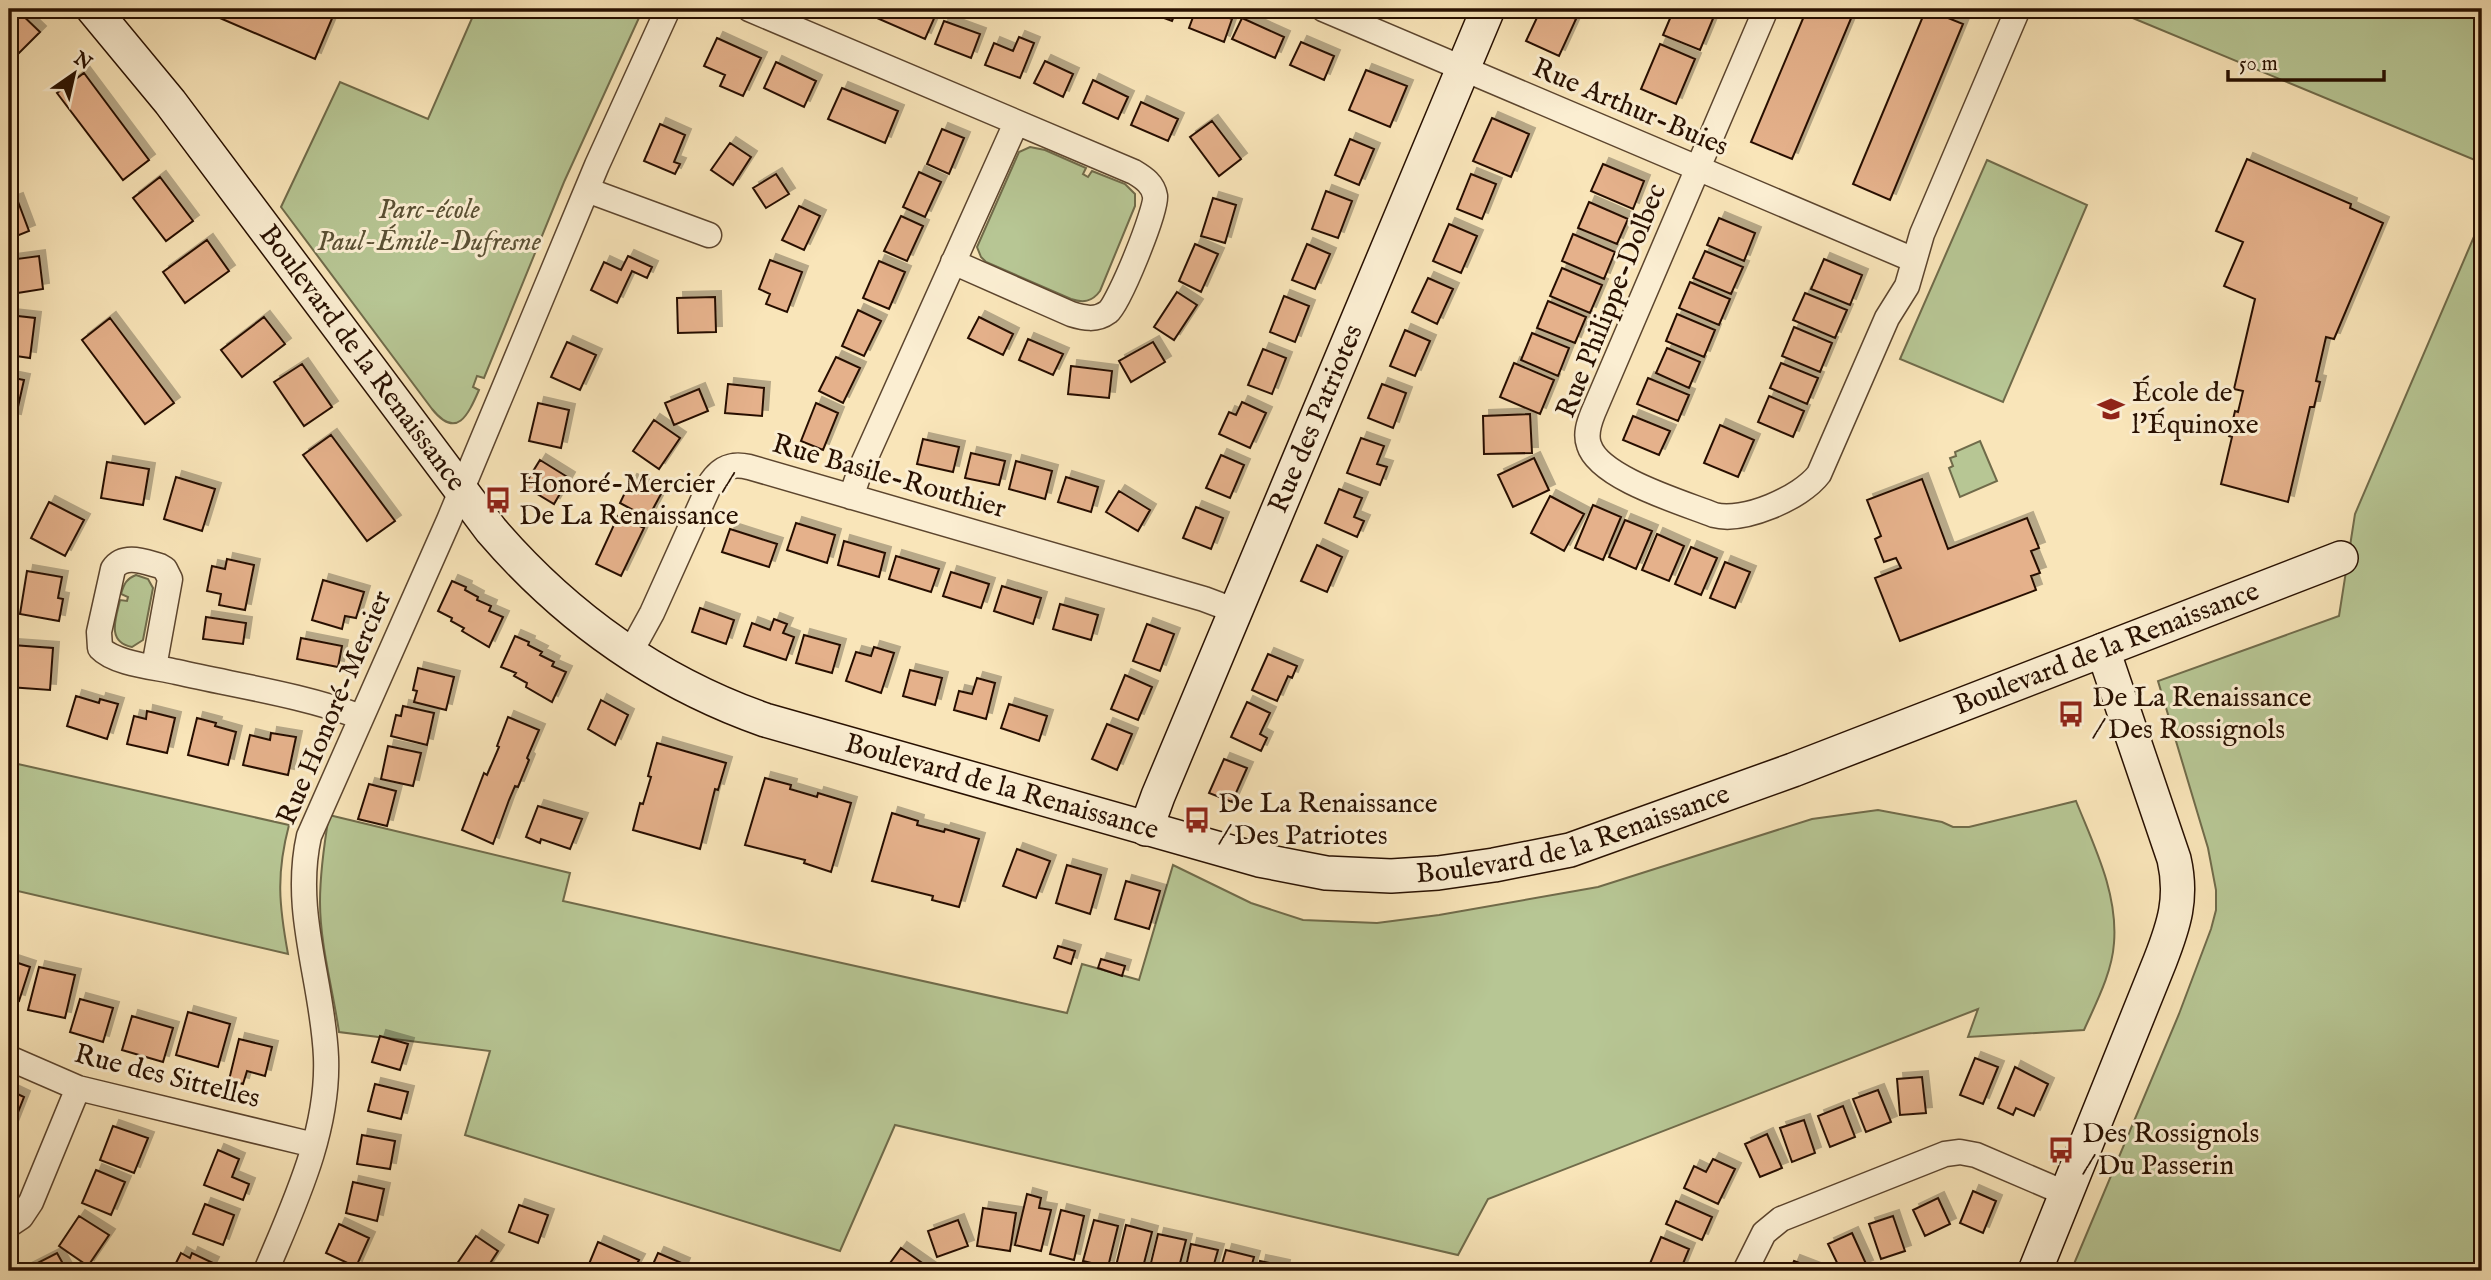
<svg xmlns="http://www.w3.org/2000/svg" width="2491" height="1280" font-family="'IM FELL English',serif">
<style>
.green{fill:#b7c694;stroke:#706b4a;stroke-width:2}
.building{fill:#e5b18b;stroke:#281000;stroke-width:2;filter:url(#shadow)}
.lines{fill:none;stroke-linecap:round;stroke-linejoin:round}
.street-casing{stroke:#5c452e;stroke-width:27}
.secondary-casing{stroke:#281000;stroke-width:36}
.street{stroke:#fbeed2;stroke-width:24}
.secondary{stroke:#fbeed2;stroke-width:33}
.labels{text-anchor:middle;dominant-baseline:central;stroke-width:6;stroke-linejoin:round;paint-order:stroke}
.street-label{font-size:28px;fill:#281000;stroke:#fbeed2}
.park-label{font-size:28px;font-style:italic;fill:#5a5034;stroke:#fbeed2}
.poi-label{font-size:28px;fill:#281000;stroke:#fbeed2;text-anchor:start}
</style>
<defs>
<filter id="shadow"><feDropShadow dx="6" dy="-6" stdDeviation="0" flood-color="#0004"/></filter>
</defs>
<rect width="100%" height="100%" fill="#f9e5b9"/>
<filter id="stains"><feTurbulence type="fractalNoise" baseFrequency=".00286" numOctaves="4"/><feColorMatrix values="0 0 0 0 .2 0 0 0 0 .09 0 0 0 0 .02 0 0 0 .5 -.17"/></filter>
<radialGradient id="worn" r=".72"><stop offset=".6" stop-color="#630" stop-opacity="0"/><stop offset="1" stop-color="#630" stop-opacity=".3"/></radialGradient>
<!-- green -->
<path class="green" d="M476,9H643L564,182L484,378L477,376L473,387L479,390C468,415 457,440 432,409L281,207L340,82L428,119Z
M2111,9H2482V163Z
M1030,147L1045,150L1086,168L1083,174L1088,177L1092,171L1125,184L1135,194V206L1100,291C1092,302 1083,303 1071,299L986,262L981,257L977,247L1015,161L1019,152Z
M1987,160L2087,205L2003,402L1900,359Z
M2482,218V1271H2071L2179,1014L2211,929L2216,910V890L2208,848L2158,681L2339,616L2355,514Z
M1980,441L1997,481L1960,497L1949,468L1953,466L1950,458L1956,456L1955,452Z
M136,575L148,579L153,588L143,640L132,647C106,642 116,618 120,600L127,601L128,597L121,594C124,584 126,579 136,575Z
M9,762L289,825C276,874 279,905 288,954L9,889Z
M2076,801C2094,846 2118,893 2114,943C2112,973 2096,1003 2084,1030L1968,1037L1978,1009L1488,1199L1458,1255L895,1125L840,1251L465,1135L490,1051L339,1032C333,990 320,945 320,902C320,873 324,845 329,815L570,873L563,901L1067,1013L1082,964L1139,980L1173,865L1251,903L1303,920L1377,923L1439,915L1598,887L1812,819L1878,810L1942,822L1953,827H1969Z"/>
<!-- building -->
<path class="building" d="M9,9H16L40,32L13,59L9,56Z
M199,9H336L315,59Z
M873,9H924L936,14L925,39L870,15Z
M1140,9H1177L1172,21Z
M1196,9H1206L1232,19L1224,42L1189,28Z
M1541,9H1554L1576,19L1559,56L1526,41Z
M1674,9H1717L1700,50L1663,35Z
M1807,9H1855L1792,159L1751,142Z
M1926,9L1963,24L1890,200L1853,184Z
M1242,18L1284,37L1275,58L1232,39Z
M944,21L980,34L971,58L935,44Z
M1019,37L1034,43L1020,78L985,65L994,43L1013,51Z
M717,38L761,58L743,96L720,86L725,75L704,66Z
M1301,42L1334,56L1324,80L1290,65Z
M1660,44L1695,59L1676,104L1641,89Z
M1045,61L1073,74L1063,97L1034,83Z
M776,62L816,81L804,107L764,88Z
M1366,70L1407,86L1390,127L1349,110Z
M84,73L149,160L123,180L57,93Z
M1093,80L1128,97L1118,119L1083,103Z
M842,88L898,111L885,143L828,119Z
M1141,102L1178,119L1168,141L1131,125Z
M1492,118L1529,134L1511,177L1473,161Z
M1212,121L1241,159L1219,176L1190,137Z
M660,124L685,135L674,162L680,164L675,174L644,161Z
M942,129L964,138L949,174L927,164Z
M1350,139L1374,149L1359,185L1335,175Z
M730,143L751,157L733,185L711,170Z
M2247,159L2351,204L2350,208L2383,223L2334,339L2326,337L2316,381L2320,382L2314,407H2310L2288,502L2221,484L2232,437L2229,436L2235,411L2238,412L2243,391L2234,389L2255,299L2224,286L2243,242L2216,231Z
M1603,164L1644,181L1633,209L1591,191Z
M919,172L941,182L925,217L903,207Z
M776,174L789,194L766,208L753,188Z
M1471,174L1496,184L1482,219L1457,209Z
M160,177L193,221L166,241L133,198Z
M1326,191L1352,201L1338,238L1312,229Z
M1213,198L1236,205L1225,243L1201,236Z
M17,199L29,231L9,239V202Z
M1589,202L1628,219L1617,244L1578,228Z
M799,206L820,216L804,250L782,240Z
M901,216L923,226L907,261L884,251Z
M1719,218L1755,233L1744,261L1707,245Z
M1449,224L1477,236L1461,273L1433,261Z
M1573,234L1615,252L1604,279L1562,261Z
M207,240L229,271L185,303L163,272Z
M1195,244L1218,254L1201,292L1179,281Z
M1307,244L1330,254L1315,289L1292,280Z
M1705,251L1743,267L1731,294L1693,278Z
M39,256L43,289L11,294L9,260Z
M628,256L652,267L647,278L632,271L617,303L591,290L604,262L621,270Z
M1824,259L1862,275L1850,305L1811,289Z
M770,260L802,272L787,312L766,304L770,294L759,289Z
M879,261L905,272L889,309L863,298Z
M1562,268L1602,285L1590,313L1550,296Z
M1428,278L1453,289L1437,324L1412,312Z
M1690,282L1730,299L1719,325L1679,308Z
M1177,292L1197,305L1174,340L1154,327Z
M1805,293L1847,310L1835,338L1793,320Z
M1284,296L1309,306L1295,342L1270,332Z
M715,297L716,332L678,333L677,298Z
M1548,301L1586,317L1575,343L1537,328Z
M858,310L881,321L864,356L842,346Z
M1677,314L1715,330L1704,357L1666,341Z
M9,315L35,318L30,358L9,355Z
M264,317L285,344L242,377L221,350Z
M979,317L1013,334L1003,355L968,338Z
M110,318L174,403L145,424L82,340Z
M1794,327L1832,343L1820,372L1782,356Z
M1405,330L1430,341L1415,376L1390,366Z
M1532,333L1569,348L1558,376L1521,360Z
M1028,339L1063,354L1053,375L1019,360Z
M567,342L596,355L580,390L551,377Z
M1153,342L1165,362L1131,382L1119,361Z
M1667,348L1700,362L1689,388L1656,373Z
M1263,349L1286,358L1272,394L1248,385Z
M836,357L860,368L843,403L819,391Z
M1514,363L1554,380L1540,414L1500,397Z
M1781,363L1818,378L1807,404L1770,388Z
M302,364L332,407L304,426L274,382Z
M1071,366L1112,371L1109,398L1068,394Z
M9,377L24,380L15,420L9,419Z
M1648,378L1689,395L1678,421L1637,404Z
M728,384L764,388L762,416L725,413Z
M1382,384L1406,393L1393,428L1368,418Z
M699,389L708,411L674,425L665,403Z
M1769,396L1804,411L1793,437L1758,422Z
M1242,402L1266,413L1250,448L1219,434L1229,412L1236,415Z
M538,403L569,410L561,448L529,441Z
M816,403L838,413L823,450L801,441Z
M1530,414L1532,453L1484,454L1483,416Z
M1633,416L1670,431L1659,455L1623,440Z
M654,420L680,438L659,469L633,451Z
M1720,425L1754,440L1738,477L1704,463Z
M331,435L395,521L367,541L303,455Z
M1361,438L1384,446L1377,464L1387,467L1380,485L1347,473Z
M923,439L959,447L953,472L917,464Z
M971,453L1005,461L999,485L965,478Z
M1221,455L1244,465L1230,498L1206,488Z
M1534,458L1549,490L1513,507L1498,475Z
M540,460L569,478L554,504L524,486Z
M1016,461L1052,471L1045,499L1009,489Z
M107,462L149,469L143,505L101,498Z
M176,477L215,489L202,531L164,519Z
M1066,477L1098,487L1091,512L1058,502Z
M1922,479L1948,549L2027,518L2039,548L2031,551L2040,573L2031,576L2036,590L1900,641L1875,578L1901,568L1896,558L1884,562L1875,539L1881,536L1867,500Z
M631,480L661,494L648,518L620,503Z
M1339,489L1362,498L1354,517L1364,521L1357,537L1325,523Z
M1119,491L1150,510L1138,531L1106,512Z
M1550,496L1584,514L1564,551L1531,533Z
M49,502L84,520L65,556L31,538Z
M1593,505L1621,517L1603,560L1575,548Z
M1196,507L1223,518L1211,549L1183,538Z
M618,516L644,528L621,576L596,564Z
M1625,520L1652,531L1636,569L1609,557Z
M796,523L835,535L827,563L787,550Z
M730,529L777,544L769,567L722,552Z
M1657,534L1684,546L1669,581L1642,570Z
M844,541L885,553L879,577L838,565Z
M1317,545L1342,557L1327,592L1301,581Z
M1691,547L1717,558L1701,595L1675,584Z
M896,556L939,569L931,592L889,579Z
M227,559L254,565L245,610L219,605L221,594L207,591L212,566L225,569Z
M1725,562L1750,572L1735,608L1710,598Z
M27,571L62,577L58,598L63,599L59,621L20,614Z
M951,572L989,584L981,608L943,596Z
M323,580L364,592L356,618L345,616L342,629L312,620Z
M452,581L466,587L465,590L478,597L477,600L491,606L489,611L503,617L489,647L462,631L464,628L451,621L452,618L438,611Z
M1002,586L1041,598L1033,624L994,611Z
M1060,604L1098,615L1091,640L1053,629Z
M700,608L734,620L726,644L692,632Z
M206,617L246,623L243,644L203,639Z
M774,619L787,624L783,633L794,637L786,660L744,646L752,623L770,630Z
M1147,624L1174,634L1160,671L1133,661Z
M804,635L840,645L832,673L796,663Z
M515,636L529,642L528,645L542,652L540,655L554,662L552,666L566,672L552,702L526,687L527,683L514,676L516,673L501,667Z
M301,638L342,646L338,667L297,659Z
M12,645L53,648L50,690L9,687Z
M874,647L894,653L881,693L846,681L856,652L871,656Z
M1268,654L1297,666L1292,678L1288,676L1277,701L1252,690Z
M418,668L454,677L446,710L414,702L417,691L413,690Z
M910,670L942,678L935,705L903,696Z
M1125,675L1152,687L1138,720L1111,709Z
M977,678L995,683L986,719L954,710L959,691L972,694Z
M76,696L99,703L100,699L118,704L107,739L67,726Z
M601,700L628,715L615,745L588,729Z
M1247,702L1270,713L1260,734L1267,738L1261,751L1231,737Z
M1009,704L1047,716L1039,741L1001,728Z
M403,706L434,713L427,745L391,736L396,715L401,716Z
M147,711L175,718L167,753L127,744L134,716L146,719Z
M508,717L539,730L527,758L529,760L518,787L515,786L509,800L493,844L462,830L484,773L487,775L499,747L497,746Z
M197,718L216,723L215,726L236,732L228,765L188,755Z
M1107,724L1132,734L1117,770L1092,759Z
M271,733L296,737L288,775L243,765L250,735L270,740Z
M657,743L726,763L718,790L715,789L700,849L633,830L640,803L643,804L651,777L648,776Z
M388,746L421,753L413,786L381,779Z
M1224,759L1247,768L1232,802L1209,793Z
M765,778L791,785L790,789L817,797L818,793L851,803L831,872L804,863L805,860L745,845Z
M369,784L396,791L387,826L358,819Z
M538,806L582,819L570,849L541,839L540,843L526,837Z
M892,813L918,821L917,825L944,832L945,829L979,839L959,907L932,900L933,896L872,881Z
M1017,849L1050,861L1036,898L1003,886Z
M1067,865L1101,875L1090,914L1056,903Z
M1126,881L1160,891L1149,929L1115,919Z
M1058,946L1075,951L1071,964L1054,958Z
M1101,959L1125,966L1122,976L1098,968Z
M9,960L30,967L19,1001L9,998Z
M39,967L75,975L65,1018L28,1010Z
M80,999L113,1008L103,1042L70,1032Z
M188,1012L230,1024L218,1067L176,1055Z
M132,1016L173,1028L163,1062L122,1050Z
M380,1036L408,1044L400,1070L372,1062Z
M239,1039L272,1047L265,1076L247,1071L243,1084L229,1080Z
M1975,1058L1998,1067L1983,1104L1960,1095Z
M2015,1067L2048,1084L2034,1116L2016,1108L2013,1115L1998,1108Z
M1922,1077L1926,1113L1900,1115L1897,1079Z
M375,1084L408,1092L401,1119L368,1111Z
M9,1090L24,1097L9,1135Z
M1878,1090L1891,1122L1866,1132L1853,1099Z
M1843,1106L1855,1137L1830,1147L1818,1116Z
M1804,1120L1815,1153L1792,1162L1780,1128Z
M113,1126L148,1138L134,1173L100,1160Z
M1767,1134L1782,1168L1760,1177L1745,1144Z
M362,1135L395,1141L390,1169L357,1164Z
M218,1150L239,1159L232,1177L249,1184L243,1200L204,1185Z
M1713,1159L1735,1169L1718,1204L1684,1188L1694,1166L1706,1172Z
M96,1170L125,1182L111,1215L82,1203Z
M353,1182L384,1189L377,1221L346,1213Z
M1973,1191L1996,1201L1983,1233L1960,1223Z
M1027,1194L1041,1198L1039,1208L1051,1210L1041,1251L1015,1245Z
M1938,1198L1950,1224L1925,1236L1913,1210Z
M1676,1201L1712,1217L1702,1240L1666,1224Z
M205,1204L234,1215L223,1245L193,1234Z
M519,1205L548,1215L538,1243L509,1232Z
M983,1208L1016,1213L1010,1251L977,1246Z
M1061,1210L1084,1216L1074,1260L1050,1254Z
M79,1216L109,1235L88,1266L59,1246Z
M1893,1216L1905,1251L1881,1259L1869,1224Z
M958,1220L968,1246L937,1257L928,1231Z
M1094,1220L1118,1226L1108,1267L1083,1261Z
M339,1224L369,1238L356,1267L326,1253Z
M1126,1225L1152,1232L1142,1271L1116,1266Z
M1852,1233L1867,1266L1854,1271H1841L1828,1244Z
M1158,1234L1186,1240L1178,1271H1149Z
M476,1236L498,1251L485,1271H452Z
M1661,1237L1689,1249L1680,1271H1660L1649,1266Z
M598,1242L639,1260L633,1271H604L589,1264Z
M1191,1244L1218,1250L1212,1271H1185Z
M901,1248L932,1270L931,1271L885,1270Z
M1226,1250L1254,1257L1250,1271H1220Z
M57,1253L67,1271H22Z
M181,1253L190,1258L192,1253L213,1263L209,1271H172Z
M658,1253L684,1264L681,1271H650Z
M1260,1261L1284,1266L1283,1271H1258Z
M1794,1261L1820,1271H1790Z"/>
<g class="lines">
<!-- street casing -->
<g class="street-casing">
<path id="street" d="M749,9L1134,172C1144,178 1153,184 1155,196C1157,210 1119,303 1108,312C1096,321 1084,318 1071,314L953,262
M1323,9L1914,260
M1766,9L1593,413C1589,423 1585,434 1589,445C1599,478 1681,502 1714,515C1743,523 1801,498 1819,474L1887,318L1907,286L1922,234L2018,9
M587,190L709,235
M851,497L861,468L1016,123
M630,653L652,613L711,482C721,467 732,463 749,467L1204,599L1236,611
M154,667L170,579L165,569L160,566C145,562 124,553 113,569L99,632L100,648C115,664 156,667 177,672C238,686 302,695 361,717
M9,1058L78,1088L314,1145
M9,1225L21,1217L31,1202L78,1088
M266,1271C294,1204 329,1132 326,1057C323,982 292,912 309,836L449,520L597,165L668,9
M1745,1271L1764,1233L1781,1219L1945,1154L1960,1152L1976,1155L2067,1194"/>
</g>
<!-- secondary casing -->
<g class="secondary-casing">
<g id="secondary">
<path id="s1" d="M93,9L170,102L491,530C565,616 657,682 765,720L1259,860L1326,873L1391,876L1438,873L1494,865L1570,850L1793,770L2341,558"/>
<path id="s2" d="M1146,829L1158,796L1488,9"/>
<path d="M2035,1271L2160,961C2174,925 2183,898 2174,859L2103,650"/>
</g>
</g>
<!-- street -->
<use href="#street" class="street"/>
<!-- secondary -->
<use href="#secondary" class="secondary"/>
</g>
<!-- icons -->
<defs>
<g id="school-bare" transform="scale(2.1)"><path d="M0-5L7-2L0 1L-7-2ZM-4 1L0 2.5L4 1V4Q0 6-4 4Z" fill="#8f2418" stroke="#fbeed2" stroke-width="2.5" paint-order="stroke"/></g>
<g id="bus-bare" transform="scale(2.1)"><path d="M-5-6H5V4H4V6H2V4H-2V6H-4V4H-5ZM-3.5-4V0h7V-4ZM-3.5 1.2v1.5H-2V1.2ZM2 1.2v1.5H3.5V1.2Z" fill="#8f2418" stroke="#fbeed2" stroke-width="2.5" paint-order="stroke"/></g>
</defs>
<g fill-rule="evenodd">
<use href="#school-bare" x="2111" y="409"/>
<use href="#bus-bare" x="498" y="500"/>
<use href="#bus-bare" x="2071" y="714"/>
<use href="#bus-bare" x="1197" y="820"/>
<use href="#bus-bare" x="2061" y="1150"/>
</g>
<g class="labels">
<!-- street labels -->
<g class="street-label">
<text transform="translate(1630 108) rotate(23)">Rue Arthur-Buies</text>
<text transform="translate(1612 301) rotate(-68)">Rue Philippe-Dolbec</text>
<text stroke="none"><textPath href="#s1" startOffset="441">Boulevard de la Renaissance</textPath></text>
<text stroke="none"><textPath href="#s2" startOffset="444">Rue des Patriotes</textPath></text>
<text transform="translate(889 477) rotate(16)">Rue Basile-Routhier</text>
<text stroke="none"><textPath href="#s1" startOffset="2394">Boulevard de la Renaissance</textPath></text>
<text transform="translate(335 708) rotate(-67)">Rue Honoré-Mercier</text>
<text stroke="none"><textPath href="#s1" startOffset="1239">Boulevard de la Renaissance</textPath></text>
<text stroke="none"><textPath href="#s1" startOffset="1827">Boulevard de la Renaissance</textPath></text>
<text transform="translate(167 1077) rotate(14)">Rue des Sittelles</text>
</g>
<!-- park labels -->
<g class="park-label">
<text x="429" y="210">Parc-école<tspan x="429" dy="32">Paul-Émile-Dufresne</tspan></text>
</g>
<!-- poi labels -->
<g class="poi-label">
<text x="2132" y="393">École de<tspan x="2132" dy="32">l'Équinoxe</tspan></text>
<text x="519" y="484">Honoré-Mercier /<tspan x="519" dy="32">De La Renaissance</tspan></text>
<text x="2092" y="698">De La Renaissance<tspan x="2092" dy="32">/ Des Rossignols</tspan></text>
<text x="1218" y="804">De La Renaissance<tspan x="1218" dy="32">/ Des Patriotes</tspan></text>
<text x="2082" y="1134">Des Rossignols<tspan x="2082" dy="32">/ Du Passerin</tspan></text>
</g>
</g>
<!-- margin -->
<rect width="2491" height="1280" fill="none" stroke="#f9e5b9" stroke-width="35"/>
<rect x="10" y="10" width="2470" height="1259" fill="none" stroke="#281000" stroke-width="3.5"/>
<rect x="18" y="18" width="2456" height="1245" fill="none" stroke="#281000" stroke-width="2"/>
<!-- north arrow -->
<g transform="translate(74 74) rotate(34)" stroke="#fbeed2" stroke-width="5" paint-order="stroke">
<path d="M0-5L12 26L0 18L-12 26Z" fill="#281000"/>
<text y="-10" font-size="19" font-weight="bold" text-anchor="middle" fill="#281000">N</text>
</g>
<!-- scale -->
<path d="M2228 70v10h156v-10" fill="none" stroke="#281000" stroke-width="3.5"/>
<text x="2239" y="70" font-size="21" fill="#281000" stroke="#fbeed2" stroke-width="5" paint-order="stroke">50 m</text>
<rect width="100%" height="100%" filter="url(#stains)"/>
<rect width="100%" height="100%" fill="url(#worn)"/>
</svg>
